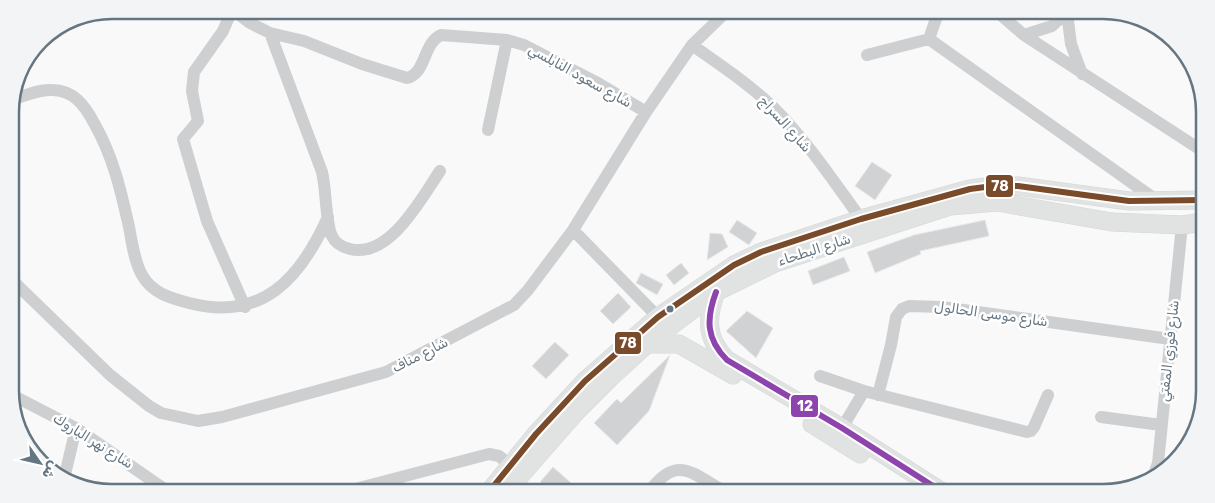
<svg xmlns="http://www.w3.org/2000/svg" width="1215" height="503" font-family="Rubik,Vazirmatn,sans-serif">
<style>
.building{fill:#d0d2d3;stroke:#e8e8e8}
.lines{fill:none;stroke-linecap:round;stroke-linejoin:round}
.secondary-casing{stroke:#d5d6d7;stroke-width:19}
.street{stroke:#cecfd0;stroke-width:12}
.secondary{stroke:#e1e2e2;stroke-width:18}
.bus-1-casing{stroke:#fff;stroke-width:10}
.bus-2-casing{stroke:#fff;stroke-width:10}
.bus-1{stroke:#8e44ad;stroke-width:6}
.bus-2{stroke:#7a4b2a;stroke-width:6}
.bus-dot{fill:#657683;stroke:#fff;stroke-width:2}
.labels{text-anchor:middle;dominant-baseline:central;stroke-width:5;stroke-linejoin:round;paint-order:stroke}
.street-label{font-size:14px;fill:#657683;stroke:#fff}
.rim{fill:none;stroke:#657683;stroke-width:2.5}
.line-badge{stroke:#fff;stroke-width:2}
.badge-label{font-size:14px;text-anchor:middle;font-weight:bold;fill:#fff}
</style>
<rect width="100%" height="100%" fill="#f9f9f9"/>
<!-- building -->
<path class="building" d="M872,162L892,175L875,200L855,186Z
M737,220L757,233L749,245L729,232Z
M985,220L989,236L920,251L921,254L875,273L867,252L914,235Z
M710,233L722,234L728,247L707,260Z
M844,257L850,271L813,285L808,271Z
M681,263L689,273L674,285L666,275Z
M641,273L663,284L657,295L636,283Z
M618,293L631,307L613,324L600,311Z
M747,311L773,328L756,358L726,331Z
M555,342L569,355L546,379L532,366Z
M670,355L649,411L617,445L594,423L617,399L621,403Z
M553,467L571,483L563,493H553L540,482Z"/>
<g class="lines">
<!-- secondary casing -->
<g class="secondary-casing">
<path id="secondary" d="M716,292C706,319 706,339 727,360L842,428L944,493
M647,344H679L733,375
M812,424L860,454
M488,493L536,434L585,381L658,317L734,265L761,252L861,219L970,189L993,186H1018L1129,201L1204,200
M505,493L576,412L611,377L647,344L716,292L775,263L950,206L997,202L1112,222L1182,225L1204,222"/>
</g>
<!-- street -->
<path class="street" d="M232,10L223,31L194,72L192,91L198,121L183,139L207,221L245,307
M233,10L250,23L270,33L304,41L362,64L407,78C426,74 423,43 441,35L507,40L524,45L596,82L646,112
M995,10L1024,35L1204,152
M1067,13L1071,44L1082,74
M270,33L322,172C326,187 326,226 332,236C335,243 342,247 350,249C390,259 422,197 440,171
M1024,35L1052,26L1069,10
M929,39L939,10
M692,45C720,65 749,84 774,108C807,141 834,182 861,219
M867,55L929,39L1159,202
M12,100C24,96 39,89 52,90C74,90 85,106 94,123C113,156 121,191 129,227C132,242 134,261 142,275C152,293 170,298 189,303C262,322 300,279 328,217
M488,130L507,40
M573,230L658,317
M11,279L110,375L149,406L161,413L198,421L222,417L386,372L514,305L528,290L573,230L646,112L692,45L728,10
M820,376L864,391L1027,432L1031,431L1034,427L1048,395
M12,395L76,428L170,493
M878,395L891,345L896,317L902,309L909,306L942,307L1170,339
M1101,417L1161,425
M842,428L864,391
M1153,477L1158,463L1182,225
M64,479L76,428
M340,493L489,454L499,456L510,465
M648,493C677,453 691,473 727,493"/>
<!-- secondary -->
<use href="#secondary" class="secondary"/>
<!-- bus-1 casing -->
<g class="bus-1-casing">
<path id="bus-1" d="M716,292C706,319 706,339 727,360L842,428L944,493"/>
</g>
<!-- bus-2 casing -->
<g class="bus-2-casing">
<path id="bus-2" d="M488,493L536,434L585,381L658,317L734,265L761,252L861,219L970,189L993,186H1018L1129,201L1204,200"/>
</g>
<!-- bus-1 -->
<use href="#bus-1" class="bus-1"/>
<!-- bus-2 -->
<use href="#bus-2" class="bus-2"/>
</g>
<!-- markers -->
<circle class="bus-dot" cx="670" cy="309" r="4.5"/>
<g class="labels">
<!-- street labels -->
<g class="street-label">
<text transform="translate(580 76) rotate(29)">شارع سعود النابلسي</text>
<text transform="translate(785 124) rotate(48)">شارع السراج</text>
<text transform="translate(814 250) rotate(-18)">شارع البطحاء</text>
<text transform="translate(991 314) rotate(8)">شارع موسى الحالول</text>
<text transform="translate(1169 351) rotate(-84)">شارع فوزي المفتي</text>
<text transform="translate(420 355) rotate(-27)">شارع مناف</text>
<text transform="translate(93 441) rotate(32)">شارع نهر الباروك</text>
</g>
</g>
<!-- crop -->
<path d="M0 0H1215V503H0ZM112 19H1103A93 93 0 0 1 1196 112V391A93 93 0 0 1 1103 484H112A93 93 0 0 1 19 391V112A93 93 0 0 1 112 19Z" fill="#f3f4f5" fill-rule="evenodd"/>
<path class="rim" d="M112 19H1103A93 93 0 0 1 1196 112V391A93 93 0 0 1 1103 484H112A93 93 0 0 1 19 391V112A93 93 0 0 1 112 19Z"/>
<g class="line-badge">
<rect x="985" y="174" width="29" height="24" rx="5" fill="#7a4b2a"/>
<rect x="614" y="331" width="28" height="24" rx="5" fill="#7a4b2a"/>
<rect x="790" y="394" width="29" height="24" rx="5" fill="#8e44ad"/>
</g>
<g class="badge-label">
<text x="1000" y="191">78</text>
<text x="628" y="348">78</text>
<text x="805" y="411">12</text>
</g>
<!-- north arrow -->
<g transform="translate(40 463) rotate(124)" stroke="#ffffff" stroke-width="4" paint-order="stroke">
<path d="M0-4L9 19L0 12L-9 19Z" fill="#657683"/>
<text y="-8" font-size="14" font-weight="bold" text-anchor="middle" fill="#657683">ش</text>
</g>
</svg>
